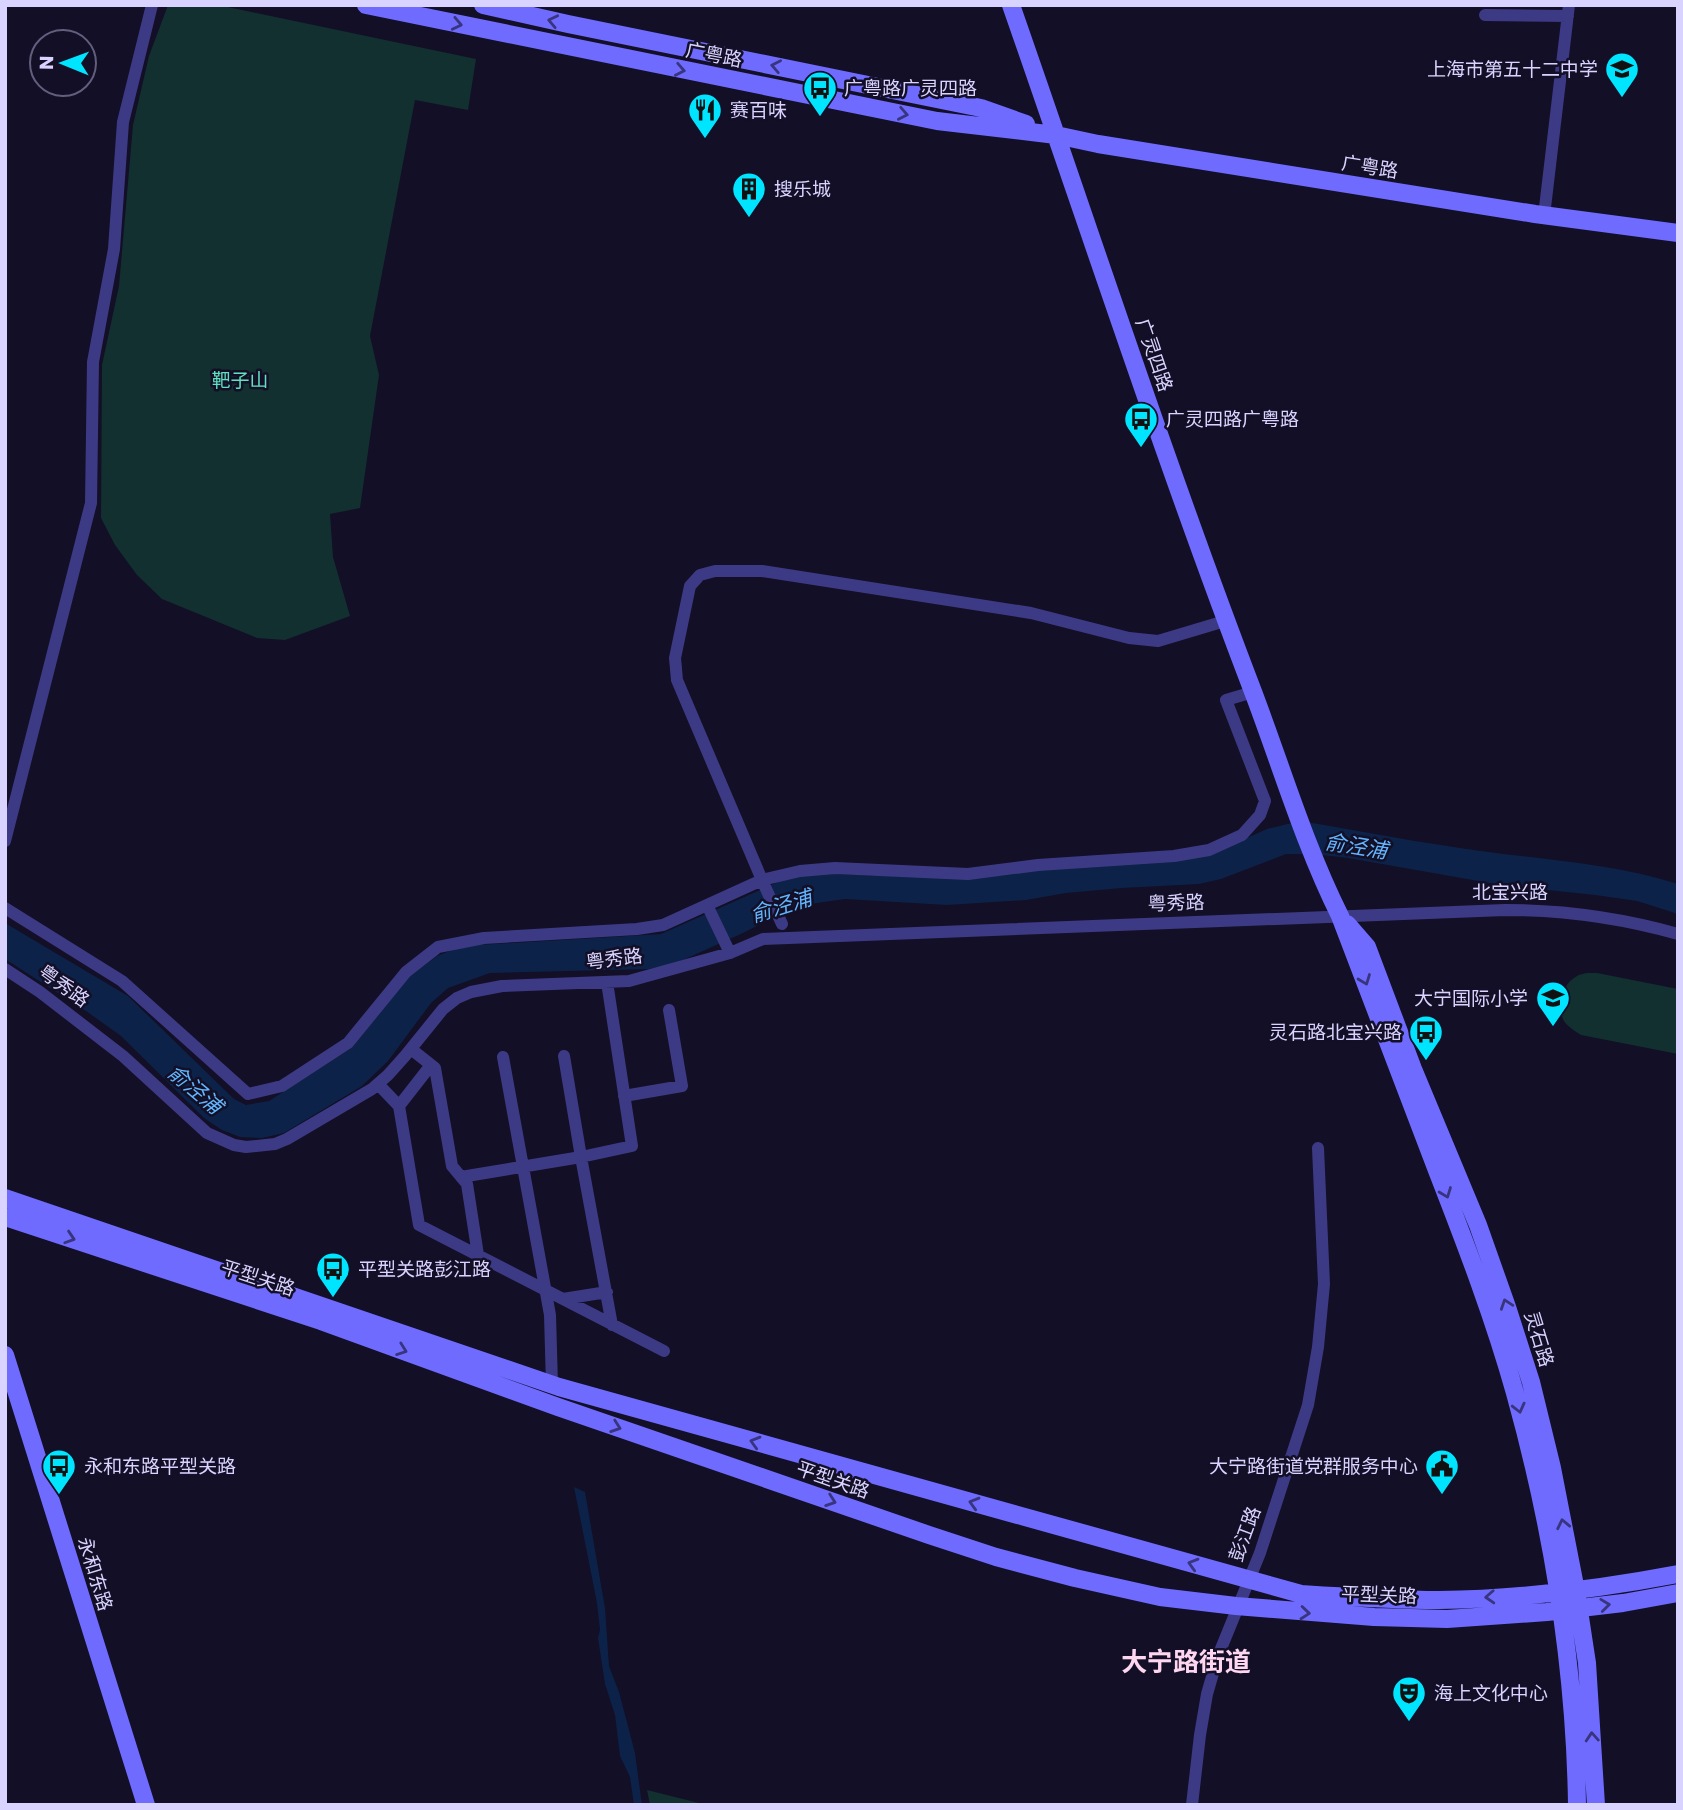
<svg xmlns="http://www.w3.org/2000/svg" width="1683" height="1810" font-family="Poppins,'Noto Sans SC',sans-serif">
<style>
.green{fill:#12302f}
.water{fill:#0c2248}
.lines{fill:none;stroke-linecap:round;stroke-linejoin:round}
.street{stroke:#3d3a85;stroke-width:12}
.secondary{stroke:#6f6bff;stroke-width:18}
.oneway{stroke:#38347d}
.labels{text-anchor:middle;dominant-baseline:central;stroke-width:5;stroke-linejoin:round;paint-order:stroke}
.street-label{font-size:19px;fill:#d9d4ff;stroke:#130f26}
.poi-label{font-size:19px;fill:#d9d4ff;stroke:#130f26;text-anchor:start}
.park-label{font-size:19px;fill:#5fe0c0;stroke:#130f26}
.water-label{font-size:21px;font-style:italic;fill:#62b6ff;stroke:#130f26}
.district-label{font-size:26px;font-weight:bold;fill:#ffd6f0;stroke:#130f26}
</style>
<rect width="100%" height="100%" fill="#130f26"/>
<!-- green -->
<path class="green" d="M168,5H218L476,59L468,110L415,100L370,336L379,375L360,508L330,514L333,557L350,616L285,640L257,638L162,599L137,575L115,545L101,518L102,365L119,286L133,125L149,56Z
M1587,973H1597L1678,989V1054L1581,1035C1575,1031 1568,1027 1564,1021C1556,1006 1562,984 1577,976C1580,974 1584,974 1587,973Z
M647,1790L707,1805H650Z"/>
<!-- water -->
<path class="water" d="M1300,821C1361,831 1421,843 1481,851C1547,860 1614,864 1678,884V914L1637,901L1595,895L1501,885L1348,858L1313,854H1286L1221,879L1199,884L1122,888L1066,893L1026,900L947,905L845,899L796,906L743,933L674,964L649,969L490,973L448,988L431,1003L388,1061L362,1086L284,1133L262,1138L240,1137L222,1130L204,1118L121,1036L86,1011L5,959V923L128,996L234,1099L246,1105L269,1101L350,1049L410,976L437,956L462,946L661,934L789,877L811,873L883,876L1222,849L1267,829Z
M574,1487L585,1492L605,1608L609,1666L619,1692L635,1753L642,1805H634L630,1777L620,1756L615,1715L605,1684L598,1638L600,1630L597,1603Z"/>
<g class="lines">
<!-- street -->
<path class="street" d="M1485,15L1568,16
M1544,216L1569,5
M5,841L91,503L93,362L114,249L123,122L152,5
M707,905L730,953
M5,908L122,981L248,1094L282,1086L348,1043L406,972L438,947L484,938L637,929L663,925L762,880L677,680L675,658L690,586L700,575L715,571H762L1031,613L1129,638L1158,641L1225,621
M782,924L762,880L800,871L835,868L968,874L1038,865L1174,856L1209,850L1242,835L1260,815L1265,801L1226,700L1253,692
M5,969L40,992L123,1056L207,1133L234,1145L246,1147L275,1144L287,1139L372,1089L388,1075L405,1056L443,1009L457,998L471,992L502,986L629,981L730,953L763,939L1505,910C1564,910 1621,918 1678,934
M411,1049L435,1068L452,1166L467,1184L478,1255
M564,1056L581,1157L612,1325
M503,1057L550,1315L552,1385
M378,1084L399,1106L419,1225L664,1351
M624,1096L682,1086L669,1010
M399,1106L431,1065
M461,1177L581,1157L632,1146L607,982
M563,1299L607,1292
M1192,1805L1200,1735L1207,1694L1218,1656L1260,1553L1308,1405L1318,1347L1324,1284L1318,1148"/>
<!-- secondary -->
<path class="secondary" d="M366,5L937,121L1056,135L1098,144L1535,214L1678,233
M483,5L568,24L981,108L1026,124
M1011,5C1091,234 1166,464 1252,689C1281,765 1304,844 1340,916C1373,1002 1406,1088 1438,1173C1466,1245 1494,1318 1515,1393C1552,1526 1575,1666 1577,1805
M1347,924L1367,947L1413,1069L1478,1225L1507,1307L1531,1382L1552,1468L1576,1591L1587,1663L1596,1805
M5,1198L559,1387L1301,1594C1347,1597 1393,1600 1439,1600C1520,1599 1599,1589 1678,1574
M5,1217L321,1321L558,1407L929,1535L996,1557L1075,1578L1160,1597L1236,1606L1374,1617L1447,1619L1547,1612L1623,1603L1678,1593
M5,1355L146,1805"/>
</g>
<!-- one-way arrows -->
<defs><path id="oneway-chevron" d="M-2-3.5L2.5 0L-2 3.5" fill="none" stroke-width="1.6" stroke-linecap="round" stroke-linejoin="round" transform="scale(1.75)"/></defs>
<g class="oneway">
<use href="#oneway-chevron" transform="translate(553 21) rotate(-168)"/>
<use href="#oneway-chevron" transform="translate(457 24) rotate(12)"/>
<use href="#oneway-chevron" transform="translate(776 66) rotate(-169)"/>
<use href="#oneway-chevron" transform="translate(680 70) rotate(11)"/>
<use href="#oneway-chevron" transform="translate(903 114) rotate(11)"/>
<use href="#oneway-chevron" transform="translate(1365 980) rotate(69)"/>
<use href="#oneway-chevron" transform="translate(1446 1193) rotate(69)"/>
<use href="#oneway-chevron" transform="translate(70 1238) rotate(18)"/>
<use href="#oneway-chevron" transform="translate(1506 1304) rotate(-109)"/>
<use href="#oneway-chevron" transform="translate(402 1350) rotate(20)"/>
<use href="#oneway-chevron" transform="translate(1519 1408) rotate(76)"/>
<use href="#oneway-chevron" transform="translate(616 1427) rotate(19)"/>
<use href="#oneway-chevron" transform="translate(755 1442) rotate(-164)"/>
<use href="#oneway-chevron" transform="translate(831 1501) rotate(19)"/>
<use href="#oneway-chevron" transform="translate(974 1503) rotate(-164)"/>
<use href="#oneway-chevron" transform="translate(1563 1524) rotate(-102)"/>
<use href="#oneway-chevron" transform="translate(1193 1564) rotate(-164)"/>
<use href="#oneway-chevron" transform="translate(1490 1597) rotate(177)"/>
<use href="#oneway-chevron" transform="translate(1605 1605) rotate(-7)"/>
<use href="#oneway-chevron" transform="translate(1305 1613) rotate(5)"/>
<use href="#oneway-chevron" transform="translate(1592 1737) rotate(-94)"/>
</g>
<!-- icons -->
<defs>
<g id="school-pin" transform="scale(1.75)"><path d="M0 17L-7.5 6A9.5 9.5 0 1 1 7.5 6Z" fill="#00e5ff" stroke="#130f26"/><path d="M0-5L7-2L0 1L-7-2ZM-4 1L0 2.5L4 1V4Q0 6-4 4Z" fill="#111"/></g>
<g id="bus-pin" transform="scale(1.75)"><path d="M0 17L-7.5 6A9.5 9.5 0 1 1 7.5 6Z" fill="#00e5ff" stroke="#130f26"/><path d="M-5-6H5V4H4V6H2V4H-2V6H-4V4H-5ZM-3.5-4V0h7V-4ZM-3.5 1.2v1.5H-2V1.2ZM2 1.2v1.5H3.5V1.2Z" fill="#111"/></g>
<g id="restaurant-pin" transform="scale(1.75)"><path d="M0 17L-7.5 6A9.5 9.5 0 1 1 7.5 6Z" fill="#00e5ff" stroke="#130f26"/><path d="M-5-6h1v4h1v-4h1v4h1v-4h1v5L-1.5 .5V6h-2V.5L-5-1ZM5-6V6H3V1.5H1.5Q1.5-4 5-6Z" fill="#111"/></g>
<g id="building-pin" transform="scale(1.75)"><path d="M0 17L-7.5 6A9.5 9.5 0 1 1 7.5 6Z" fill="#00e5ff" stroke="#130f26"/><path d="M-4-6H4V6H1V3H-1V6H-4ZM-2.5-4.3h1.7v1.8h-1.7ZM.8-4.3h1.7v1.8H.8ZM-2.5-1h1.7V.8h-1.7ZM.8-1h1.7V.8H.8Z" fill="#111"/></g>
<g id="civic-pin" transform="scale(1.75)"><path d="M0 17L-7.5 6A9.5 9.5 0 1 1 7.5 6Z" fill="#00e5ff" stroke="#130f26"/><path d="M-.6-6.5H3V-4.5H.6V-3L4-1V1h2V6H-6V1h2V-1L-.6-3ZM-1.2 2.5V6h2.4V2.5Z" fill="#111"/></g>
<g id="theatre-pin" transform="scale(1.75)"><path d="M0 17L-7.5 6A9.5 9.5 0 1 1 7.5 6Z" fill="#00e5ff" stroke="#130f26"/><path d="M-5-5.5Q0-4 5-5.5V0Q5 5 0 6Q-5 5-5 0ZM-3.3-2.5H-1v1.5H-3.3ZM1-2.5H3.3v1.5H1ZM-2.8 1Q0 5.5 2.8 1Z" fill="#111"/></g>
</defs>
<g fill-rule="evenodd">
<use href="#school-pin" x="1622" y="69"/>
<use href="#bus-pin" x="820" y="88"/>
<use href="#restaurant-pin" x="705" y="110"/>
<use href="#building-pin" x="749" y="189"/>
<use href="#bus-pin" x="1141" y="419"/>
<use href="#school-pin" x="1553" y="998"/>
<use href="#bus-pin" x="1426" y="1032"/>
<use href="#bus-pin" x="333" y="1269"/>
<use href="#bus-pin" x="59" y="1466"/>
<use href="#civic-pin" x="1442" y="1466"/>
<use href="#theatre-pin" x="1409" y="1693"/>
</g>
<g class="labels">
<!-- street labels -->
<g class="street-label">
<text transform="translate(714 55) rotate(11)">广粤路</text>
<text transform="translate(1370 167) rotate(9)">广粤路</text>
<text transform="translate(1154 355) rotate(71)">广灵四路</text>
<text x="1510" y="892">北宝兴路</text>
<text transform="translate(1176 903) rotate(-2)">粤秀路</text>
<text transform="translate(614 959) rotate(-7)">粤秀路</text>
<text transform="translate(64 986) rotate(36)">粤秀路</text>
<text transform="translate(258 1278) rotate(18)">平型关路</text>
<text transform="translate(1539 1339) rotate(73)">灵石路</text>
<text transform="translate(833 1480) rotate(19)">平型关路</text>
<text transform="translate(1245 1534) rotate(-70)">彭江路</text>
<text transform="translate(95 1574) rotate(73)">永和东路</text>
<text transform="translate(1379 1595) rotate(2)">平型关路</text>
</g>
<!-- poi labels -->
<g class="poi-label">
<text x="1598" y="69" text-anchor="end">上海市第五十二中学</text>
<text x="844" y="88">广粤路广灵四路</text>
<text x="730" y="110">赛百味</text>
<text x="774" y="189">搜乐城</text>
<text x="1166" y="419">广灵四路广粤路</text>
<text x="1528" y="998" text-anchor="end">大宁国际小学</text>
<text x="1402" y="1032" text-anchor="end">灵石路北宝兴路</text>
<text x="358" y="1269">平型关路彭江路</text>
<text x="84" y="1466">永和东路平型关路</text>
<text x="1418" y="1466" text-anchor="end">大宁路街道党群服务中心</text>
<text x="1434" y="1693">海上文化中心</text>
</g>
<!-- park labels -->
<g class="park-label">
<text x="240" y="380">靶子山</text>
</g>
<!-- water labels -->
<g class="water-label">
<text transform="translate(1356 846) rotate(9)">俞泾浦</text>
<text transform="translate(781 906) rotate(-17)">俞泾浦</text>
<text transform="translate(195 1089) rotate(40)">俞泾浦</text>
</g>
<!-- district labels -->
<g class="district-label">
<text x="1186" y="1662">大宁路街道</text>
</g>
</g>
<!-- border -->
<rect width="1683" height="1810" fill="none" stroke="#d9d4ff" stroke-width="14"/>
<!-- north arrow -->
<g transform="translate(63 63) rotate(271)"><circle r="33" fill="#130f26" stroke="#625e7d" stroke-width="2"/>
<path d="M0-5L12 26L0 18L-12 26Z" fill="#00e5ff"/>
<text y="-10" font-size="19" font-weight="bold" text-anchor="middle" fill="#d9d4ff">N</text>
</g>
</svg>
